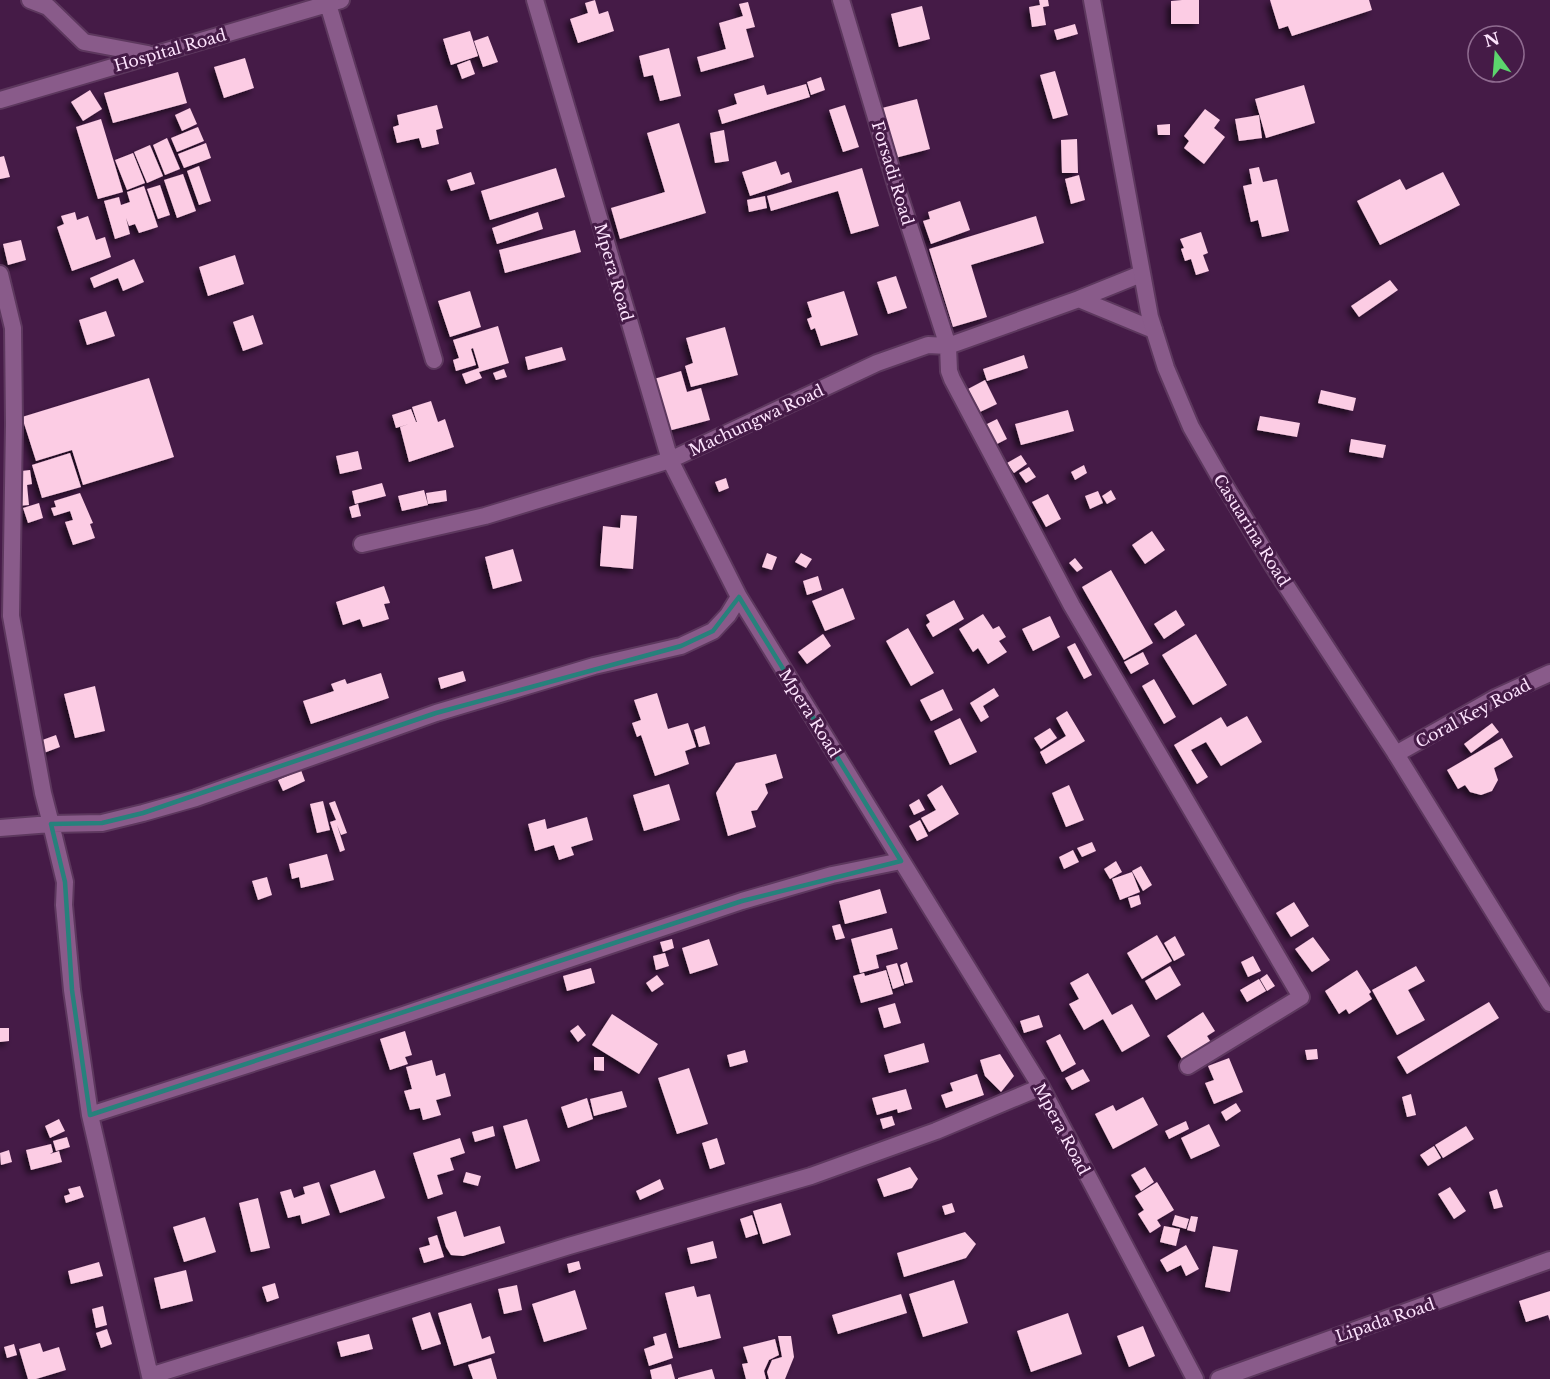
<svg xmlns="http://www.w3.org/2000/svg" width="1550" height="1379" font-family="'Libre Baskerville',serif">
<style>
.building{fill:#fccce4;filter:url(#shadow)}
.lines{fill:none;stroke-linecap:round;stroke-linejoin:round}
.minor-casing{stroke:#5d385e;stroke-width:20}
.tertiary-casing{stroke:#5d385e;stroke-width:20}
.minor{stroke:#895b8a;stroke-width:16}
.tertiary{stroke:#895b8a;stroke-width:16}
.marked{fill:none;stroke:#27817c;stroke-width:4.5;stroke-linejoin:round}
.labels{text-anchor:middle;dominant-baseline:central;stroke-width:6;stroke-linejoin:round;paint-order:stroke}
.street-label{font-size:16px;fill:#fde3fd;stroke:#451b47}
</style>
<defs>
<filter id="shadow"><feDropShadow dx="-4" dy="4" stdDeviation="3" flood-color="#0009"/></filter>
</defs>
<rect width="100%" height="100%" fill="#451b47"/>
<!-- building -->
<path class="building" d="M595,0L599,14L608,11L614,31L578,43L570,19L588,13L585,3Z
M1039,0H1048L1049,6L1043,7L1046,25L1032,27L1029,7L1040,5Z
M1182,0H1199V24H1171V1Z
M1270,0H1369L1372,10L1292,36L1288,26L1279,29Z
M748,2L755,27L746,29L754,57L701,72L697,57L726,49L719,23L743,16L739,4Z
M922,6L930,39L899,47L891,14Z
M1075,24L1078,34L1057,40L1054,30Z
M470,31L478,56L451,65L443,39Z
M488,36L498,62L483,67L474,41Z
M669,48L681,96L660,101L653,75L644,77L639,56Z
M245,58L254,88L224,98L214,67Z
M470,60L475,74L462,79L457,65Z
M1055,71L1068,115L1053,119L1040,75Z
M178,72L187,103L113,123L104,93Z
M821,77L825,90L811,95L807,82Z
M806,84L810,97L722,124L718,110L737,104L734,94L764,85L767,95Z
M1304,85L1315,123L1266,138L1255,99Z
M90,90L102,109L83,121L71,102Z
M917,99L930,149L895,158L882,108Z
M437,105L443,128L436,130L439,144L422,148L419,138L397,143L393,127L399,125L397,115Z
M845,105L859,147L843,152L829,110Z
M190,108L197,124L182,131L175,115Z
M1205,109L1220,120L1214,128L1225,137L1204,164L1184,148L1189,141L1184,136Z
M1259,115L1262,138L1239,141L1235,119Z
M101,119L123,192L98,199L76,127Z
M679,123L706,213L620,239L611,208L665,192L647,133Z
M1170,124V135H1158L1157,125Z
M198,127L204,141L177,152L171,138Z
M724,130L729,161L715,163L710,133Z
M167,138L180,169L165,175L153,145Z
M1077,139L1078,173H1062L1061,140Z
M206,143L211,158L184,168L178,154Z
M150,145L163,176L147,183L134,152Z
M133,153L145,183L127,190L115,160Z
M4,156L10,177L0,179V157Z
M776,161L781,175L789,172L792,182L750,196L742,172Z
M199,166L211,201L199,205L187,171Z
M1259,167L1263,182L1277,179L1289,231L1262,237L1258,220L1251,222L1243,186L1252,184L1249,169Z
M556,168L565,197L490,220L481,191Z
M862,168L879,226L851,234L838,191L771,211L767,196Z
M471,172L475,184L451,191L447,180Z
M1443,172L1460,205L1380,245L1357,201L1400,179L1406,190Z
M183,174L196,211L177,218L164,180Z
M1079,175L1085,200L1071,204L1065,179Z
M160,185L170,215L158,219L147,189Z
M144,186L158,227L139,233L135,224L129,226L126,218L130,234L115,239L104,201L119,197L121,205L130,202L127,192Z
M765,196L767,208L749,212L747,200Z
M960,201L970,230L931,244L923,221L930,219L928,212Z
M75,212L77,220L88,216L96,240L105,237L111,257L72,271L57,227L64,224L61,216Z
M538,212L543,229L497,244L492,228Z
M1036,216L1044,243L971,265L987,317L953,327L929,249Z
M575,230L581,252L505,273L499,250Z
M1201,232L1208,253L1203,255L1209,271L1196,275L1191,259L1185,261L1181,249L1184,248L1180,239Z
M21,240L26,260L8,265L3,244Z
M235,255L244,284L208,296L199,267Z
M134,259L144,282L123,291L118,278L94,288L90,278Z
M896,276L907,308L888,314L877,282Z
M1390,280L1398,290L1359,317L1351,306Z
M470,291L481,327L450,337L438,301Z
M844,291L858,335L821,346L815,328L811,330L807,319L812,317L807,302Z
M106,311L115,336L87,345L79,320Z
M253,315L263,344L243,351L233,322Z
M498,326L509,363L479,372L482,378L466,384L462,374L479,368L473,348L471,349L476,365L456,371L453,360L459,358L453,340Z
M725,327L738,375L691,387L685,366L693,363L686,338Z
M562,347L566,360L528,370L525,357Z
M1024,355L1028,368L987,381L983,369Z
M504,369L507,377L496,380L493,373Z
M681,371L687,392L701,388L710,420L668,431L654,379Z
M149,378L174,457L83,485L72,450L36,461L22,417Z
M985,380L997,404L980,412L968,389Z
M1321,390L1356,398L1353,411L1318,403Z
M431,401L438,422L445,419L454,447L409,462L400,427L409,424L396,428L392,415L411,409L416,422H417L412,407Z
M1068,410L1074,431L1021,445L1015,424Z
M1260,416L1300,423L1297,437L1257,430Z
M997,419L1007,439L995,445L985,425Z
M1351,439L1386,445L1383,458L1349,452Z
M358,451L362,469L340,474L336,456Z
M70,453L81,487L42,498L32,465Z
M1021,455L1027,464L1014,473L1007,463Z
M1084,465L1087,473L1075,480L1071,472Z
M1029,467L1036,477L1026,483L1019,473Z
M30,470L32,484L27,485L29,505L17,506L13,472Z
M726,478L729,488L719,492L715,482Z
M382,483L386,496L355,504L352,491Z
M424,490L428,505L402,511L398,496Z
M446,490L447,501L428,504L426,493Z
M1111,490L1116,499L1107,504L1102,496Z
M1098,491L1103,503L1090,509L1085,496Z
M80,493L93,523L90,524L95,538L73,545L65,522L73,520L70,511L54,516L51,508L56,507L54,501Z
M1048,494L1061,519L1046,527L1032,502Z
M39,503L43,518L28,523L23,508Z
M358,504L361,516L352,518L349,507Z
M621,515L637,516L633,569L600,566L603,526L620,528Z
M1152,531L1165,550L1145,564L1132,545Z
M513,549L522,581L493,589L485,557Z
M767,553L777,557L772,570L762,567Z
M801,553L812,559L806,568L795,562Z
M1075,558L1083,568L1077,572L1069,563Z
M1111,570L1153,643L1124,660L1082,587Z
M818,576L822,590L807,595L803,581Z
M384,586L390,603L384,604L389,619L363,627L360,619L343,625L336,602Z
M843,588L855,619L825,631L812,601Z
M954,600L964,619L933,637L926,625L930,622L926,615Z
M1176,610L1185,625L1164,639L1154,624Z
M983,614L993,629L999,626L1006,637L999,641L1007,652L988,664L978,648L973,652L959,629Z
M1050,616L1060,637L1033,651L1022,629Z
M908,628L934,673L911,686L886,641Z
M823,634L831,646L807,664L798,652Z
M1196,634L1227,685L1193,705L1162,655Z
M1075,643L1092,675L1084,679L1067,647Z
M1143,652L1149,664L1131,674L1124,662Z
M463,671L466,681L441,689L438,678Z
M381,673L389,698L311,724L303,701L334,691L331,684L345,679L347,684Z
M1154,679L1176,717L1164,724L1142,686Z
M95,686L105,731L75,738L64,694Z
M994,688L999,696L983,706L989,717L981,722L970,703Z
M943,689L953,710L931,721L920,700Z
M657,693L668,729L688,723L696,747L685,751L689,764L655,776L641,735L637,737L632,723L641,720L634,700Z
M1067,711L1085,741L1046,764L1040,752L1066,736L1056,718Z
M1247,716L1262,742L1221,766L1206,742L1191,750L1208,777L1197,784L1174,745L1221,717L1227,727Z
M960,718L977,752L950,765L934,731Z
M1492,723L1499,732L1471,753L1464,744Z
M705,726L710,744L699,747L694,730Z
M1050,728L1057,738L1041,749L1034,738Z
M56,735L60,747L41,754L37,742Z
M1502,738L1513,757L1494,768L1498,780L1492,791L1481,795L1470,792L1465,785L1458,789L1447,770Z
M776,754L783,778L765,784L768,793L757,810L751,811L756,827L728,836L716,793L736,763Z
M301,770L305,781L283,791L278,780Z
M669,784L680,820L644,831L633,795Z
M942,785L959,814L929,832L921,818L936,810L927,795Z
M1069,785L1084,820L1066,827L1052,793Z
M919,799L925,810L914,815L909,805Z
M323,801L330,830L317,833L310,804Z
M335,801L347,833L341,835L337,825L345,850L340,852L330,822L336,820L329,803Z
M587,817L593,840L571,847L574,855L559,860L554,845L535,851L528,824L545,819L547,829Z
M920,820L928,836L917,841L909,826Z
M1092,842L1096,851L1082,857L1077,848Z
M1073,850L1079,862L1064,869L1059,857Z
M327,854L334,880L301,888L299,877L292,879L289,864Z
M1116,861L1122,872L1110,879L1104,869Z
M1141,866L1152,885L1143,891L1132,871Z
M1132,872L1140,892L1120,900L1112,879Z
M267,877L272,895L258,900L252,881Z
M880,889L887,913L845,924L839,901Z
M1139,895L1141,904L1131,908L1128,898Z
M1294,902L1309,926L1291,937L1276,913Z
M840,924L845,938L836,940L832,926Z
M892,928L898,949L876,955L879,968L860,973L851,939Z
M1157,935L1172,961L1142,979L1127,953Z
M1175,936L1185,955L1174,961L1164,943Z
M1313,937L1330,960L1312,972L1295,949Z
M672,939L674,948L663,952L660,942Z
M709,939L718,965L690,974L682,948Z
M665,953L669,966L656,970L653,956Z
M1253,956L1261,971L1248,977L1241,962Z
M907,962L913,982L905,984L900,965Z
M897,963L904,985L893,989L886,966Z
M1170,966L1181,985L1156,1000L1145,981Z
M1416,966L1425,981L1408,990L1425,1020L1397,1035L1372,990Z
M591,968L595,983L567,991L563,976Z
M886,970L893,994L861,1003L853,976L864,973L865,976Z
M1357,970L1371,992L1369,994L1372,999L1349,1014L1346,1009L1339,1014L1325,991Z
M1088,973L1112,1015L1132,1004L1150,1036L1122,1052L1103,1019L1084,1030L1069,1004L1079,999L1070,983Z
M1267,974L1275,986L1267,991L1260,979Z
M657,975L664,984L652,992L646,983Z
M1259,979L1266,991L1247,1002L1240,990Z
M1489,1002L1499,1018L1407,1074L1397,1057Z
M895,1003L901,1023L884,1028L878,1008Z
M1203,1012L1215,1031L1207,1036L1212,1044L1184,1062L1167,1036Z
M612,1014L658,1044L639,1074L592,1045Z
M1039,1015L1043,1027L1024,1033L1020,1021Z
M578,1025L586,1035L578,1042L570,1031Z
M0,1028H9V1041L0,1042Z
M405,1031L412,1055L405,1057L408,1064L390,1070L380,1039Z
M1060,1034L1076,1064L1062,1072L1046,1041Z
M924,1043L929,1062L889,1073L884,1055Z
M1317,1049L1318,1059L1307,1060L1305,1050Z
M745,1050L748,1062L730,1067L727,1055Z
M1000,1054L1014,1076L1001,1092L985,1076L980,1060Z
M594,1057H604V1071L594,1070Z
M1229,1058L1243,1092L1214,1104L1205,1083L1214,1080L1208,1066Z
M432,1060L436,1076L445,1073L451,1096L436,1100L441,1115L423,1120L420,1108L410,1110L404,1091L412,1089L406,1067Z
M689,1068L708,1124L677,1134L658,1078Z
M1083,1069L1090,1081L1072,1090L1065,1078Z
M977,1074L984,1095L946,1108L941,1095L953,1091L950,1083Z
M906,1089L912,1109L898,1113L897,1109L877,1115L872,1098Z
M622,1091L627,1107L594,1116L590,1099Z
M1411,1094L1416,1115L1407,1117L1402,1097Z
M1143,1097L1158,1125L1113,1149L1095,1114L1113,1105L1116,1111Z
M587,1098L593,1119L568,1128L561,1107Z
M1236,1103L1241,1111L1226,1121L1221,1112Z
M892,1116L895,1125L883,1129L880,1119Z
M59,1119L65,1131L50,1138L45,1126Z
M527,1119L540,1161L516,1169L503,1126Z
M1186,1121L1189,1129L1169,1139L1165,1131Z
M1209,1124L1220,1146L1191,1159L1181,1138Z
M493,1126L495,1136L475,1142L472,1132Z
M1466,1126L1474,1139L1443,1158L1435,1145Z
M67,1137L70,1147L56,1151L53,1141Z
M460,1138L465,1153L450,1158L454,1170L437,1175L443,1194L428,1199L413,1153Z
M717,1138L725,1164L710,1169L702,1143Z
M51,1144L53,1152L50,1154L59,1151L62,1162L31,1170L26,1150Z
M1434,1146L1441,1158L1428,1166L1420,1155Z
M9,1150L12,1162L1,1165L0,1153Z
M910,1167L918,1179L912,1188L884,1197L877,1179Z
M1145,1167L1154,1182L1141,1191L1131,1175Z
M375,1170L385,1198L340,1213L330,1185Z
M466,1172L481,1176L478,1186L463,1182Z
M660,1179L664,1189L640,1200L636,1191Z
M319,1182L330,1215L302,1224L300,1215L288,1218L280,1192L291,1189L294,1198L305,1194L303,1187Z
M1157,1182L1174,1210L1157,1220L1161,1226L1150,1233L1138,1214L1144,1210L1135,1196Z
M80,1186L84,1197L66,1203L64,1196L70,1194L68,1189Z
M1450,1187L1466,1211L1454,1219L1438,1194Z
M1497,1189L1503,1207L1494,1209L1489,1192Z
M258,1198L270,1248L251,1252L239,1203Z
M781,1203L791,1235L763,1244L753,1211Z
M952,1203L955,1212L945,1215L942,1206Z
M456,1211L464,1237L500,1226L505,1243L463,1256L451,1255L446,1247L437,1217Z
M752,1215L758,1234L746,1238L740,1219Z
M1175,1215L1189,1219L1186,1229L1172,1225Z
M1191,1216L1198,1217L1195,1232L1187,1230Z
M205,1217L216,1252L184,1262L173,1227Z
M1164,1226L1180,1229L1176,1246L1160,1242Z
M965,1232L976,1244L966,1258L904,1277L897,1253Z
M437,1235L444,1257L424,1263L419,1248L430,1245L428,1238Z
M713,1241L717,1258L691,1264L687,1248Z
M1186,1245L1199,1269L1186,1276L1181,1265L1167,1272L1160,1260Z
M1213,1246L1238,1250L1230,1292L1205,1287Z
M579,1261L581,1269L569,1273L567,1264Z
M99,1262L103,1276L71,1284L68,1271Z
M186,1270L193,1301L161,1309L154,1278Z
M954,1280L968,1323L923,1337L909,1294Z
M275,1283L279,1298L267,1302L262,1287Z
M517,1285L522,1310L504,1314L498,1289Z
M694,1286L697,1297L710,1294L721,1338L679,1348L665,1293Z
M575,1290L587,1329L544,1342L532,1304Z
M1550,1291V1321L1548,1315L1526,1322L1519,1301Z
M901,1294L907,1313L838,1334L832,1315Z
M471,1303L482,1339L490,1336L495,1353L454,1366L438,1313Z
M103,1306L107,1325L96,1328L92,1309Z
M430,1312L441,1344L422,1350L412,1318Z
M1068,1313L1082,1354L1031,1372L1017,1331Z
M1143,1326L1155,1356L1129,1367L1117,1336Z
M107,1329L112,1344L101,1348L96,1333Z
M666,1333L673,1358L649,1366L644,1349L655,1345L653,1337Z
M369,1334L373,1349L341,1357L337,1342Z
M778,1336H791L794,1357L785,1379H769L767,1372L772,1360L782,1357Z
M775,1339L779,1355L769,1360L764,1371L766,1379H746L742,1364L748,1363L743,1347Z
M40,1343L43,1352L59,1347L66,1370L36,1379H28L19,1349Z
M14,1344L17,1355L7,1358L4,1347Z
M491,1358L497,1379H473L468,1365Z
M671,1364L675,1379H652L650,1370Z
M712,1369L715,1379H678V1378Z"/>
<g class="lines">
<!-- minor casing -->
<g class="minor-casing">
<path id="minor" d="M30,0L48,7L84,42L148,54
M535,0L670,460L739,597L1041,1087L1195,1379
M841,0L896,185L948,346L949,371L952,379L1072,606L1301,997L1188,1066
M328,4L434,360
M0,100L341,0
M0,274L13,328L14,424L11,616L43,793L51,824L0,828
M1079,299L1154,330
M362,544L485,516L670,460L877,363L928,345L948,346L1079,299L1141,274
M1396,754L1497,697L1550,673
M90,1115L400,1016L742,901L832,875L901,861
M150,1376L90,1115L72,990L64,905L65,882L51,824L102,823L143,813L196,798L436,713L594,666L681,646L713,631L728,615L739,597
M151,1379L150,1376L569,1246L811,1176L936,1131L1041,1087
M1219,1379L1550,1260"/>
</g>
<!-- tertiary casing -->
<g class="tertiary-casing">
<path id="tertiary" d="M1092,0L1150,317L1166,368L1191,427L1219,476L1274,567L1396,754L1550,1003"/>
</g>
<!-- minor -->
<use href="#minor" class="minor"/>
<!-- tertiary -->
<use href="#tertiary" class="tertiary"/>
</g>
<!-- marked area -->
<path class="marked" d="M739,597L901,861L742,901L90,1115L72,990L65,882L51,824L102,823L143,813L436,713L681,646L713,631Z"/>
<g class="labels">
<!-- street labels -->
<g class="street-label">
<text transform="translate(170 50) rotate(-16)">Hospital Road</text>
<text transform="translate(893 173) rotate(73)">Forsadi Road</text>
<text transform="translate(614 272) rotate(74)">Mpera Road</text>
<text transform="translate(756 420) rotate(-25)">Machungwa Road</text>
<text transform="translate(1252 530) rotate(58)">Casuarina Road</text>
<text transform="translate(810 713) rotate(58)">Mpera Road</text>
<text transform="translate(1473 713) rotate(-28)">Coral Key Road</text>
<text transform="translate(1062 1129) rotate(62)">Mpera Road</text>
<text transform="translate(1385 1320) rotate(-19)">Lipada Road</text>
</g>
</g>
<!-- north arrow -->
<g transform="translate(1496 54) rotate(344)"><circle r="28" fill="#451b47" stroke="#8f6b90" stroke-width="1.5"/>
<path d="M0-4.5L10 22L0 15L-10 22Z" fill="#5cd56d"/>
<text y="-9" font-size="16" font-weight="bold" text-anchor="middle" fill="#fde3fd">N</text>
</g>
</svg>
